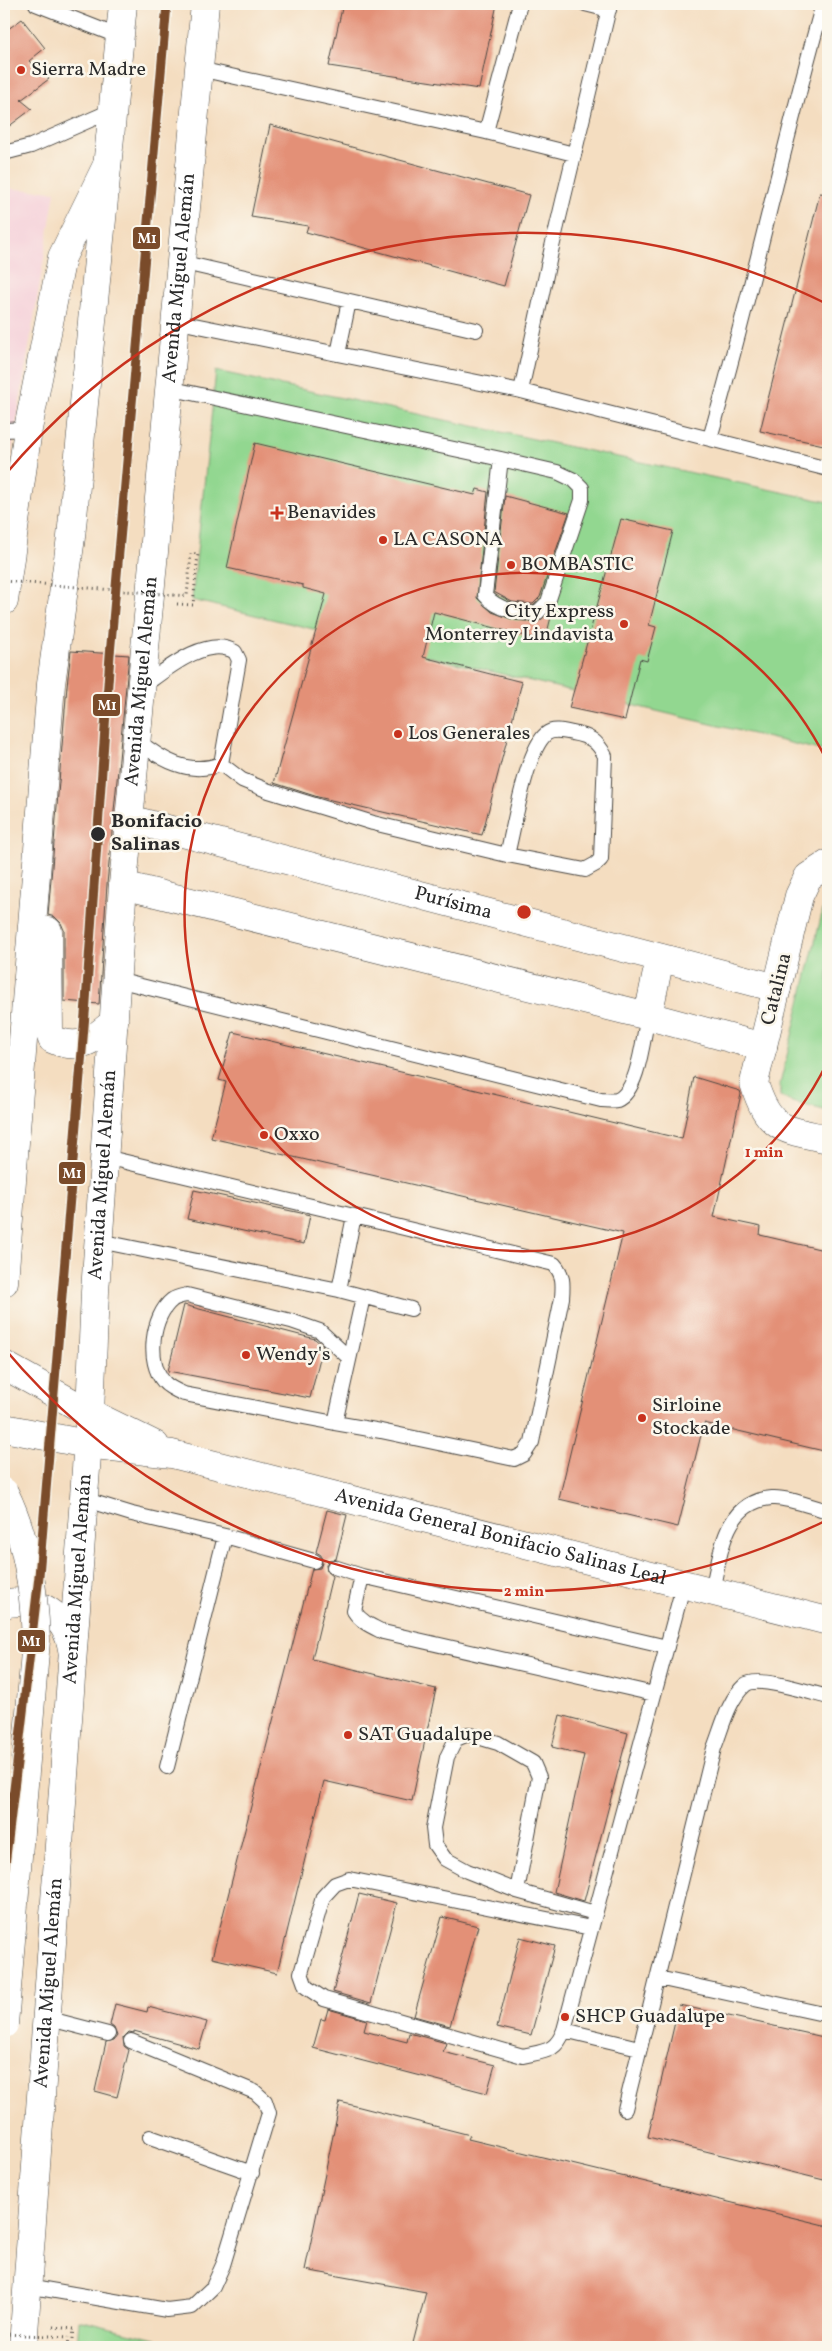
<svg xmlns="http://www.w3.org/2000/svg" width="832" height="2351" font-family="Vollkorn,serif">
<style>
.built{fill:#f5cfd9}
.green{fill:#92d790;stroke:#5e815e}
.building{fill:#e39077}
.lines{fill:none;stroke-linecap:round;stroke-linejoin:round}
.service-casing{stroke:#494641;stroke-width:16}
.minor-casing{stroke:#494641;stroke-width:29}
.tertiary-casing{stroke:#494641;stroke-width:29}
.trunk-casing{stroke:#494641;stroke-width:29}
.path{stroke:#494641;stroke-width:3;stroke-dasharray:1 4;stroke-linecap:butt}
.service{stroke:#fff;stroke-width:14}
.minor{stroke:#fff;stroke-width:28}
.tertiary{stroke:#fff;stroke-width:28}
.trunk{stroke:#fff;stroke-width:28}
.trunk-bridge-casing{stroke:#494641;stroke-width:29;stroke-linecap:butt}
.path-bridge{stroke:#494641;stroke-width:3;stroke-dasharray:1 4;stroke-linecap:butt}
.trunk-bridge{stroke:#fff;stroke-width:28}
.metro-1-casing{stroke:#fbf7ec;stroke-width:12}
.metro-1{stroke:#7a4b2a;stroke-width:9}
.ring{fill:none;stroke:#c8321e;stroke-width:2.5}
.poi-dot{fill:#c8321e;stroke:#fbf7ec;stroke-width:2}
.stop-dot{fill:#2b2b2b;stroke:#fbf7ec;stroke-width:2}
.labels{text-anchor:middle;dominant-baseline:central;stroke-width:5;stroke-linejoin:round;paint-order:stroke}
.poi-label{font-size:20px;fill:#2b2b2b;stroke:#fbf7ec;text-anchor:start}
.street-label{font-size:20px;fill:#2b2b2b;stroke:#fbf7ec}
.stop-label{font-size:20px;font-weight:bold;fill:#2b2b2b;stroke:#fbf7ec;text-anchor:start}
.centre{fill:#c8321e;stroke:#fbf7ec;stroke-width:2.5}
.ring-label{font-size:15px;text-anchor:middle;font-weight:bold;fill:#c8321e;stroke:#fbf7ec;stroke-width:5;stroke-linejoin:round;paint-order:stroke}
.line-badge{stroke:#fbf7ec;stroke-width:2}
.badge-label{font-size:14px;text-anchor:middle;font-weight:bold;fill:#fff}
</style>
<rect width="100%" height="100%" fill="#fbf7ec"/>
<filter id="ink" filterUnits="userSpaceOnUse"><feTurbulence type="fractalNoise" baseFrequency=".02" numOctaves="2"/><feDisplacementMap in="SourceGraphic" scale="10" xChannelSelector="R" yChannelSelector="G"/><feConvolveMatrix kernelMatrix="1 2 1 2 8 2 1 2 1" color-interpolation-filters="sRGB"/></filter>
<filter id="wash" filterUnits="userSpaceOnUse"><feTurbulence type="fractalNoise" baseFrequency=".0096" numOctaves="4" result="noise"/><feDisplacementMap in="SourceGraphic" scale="20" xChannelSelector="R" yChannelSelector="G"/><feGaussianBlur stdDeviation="1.12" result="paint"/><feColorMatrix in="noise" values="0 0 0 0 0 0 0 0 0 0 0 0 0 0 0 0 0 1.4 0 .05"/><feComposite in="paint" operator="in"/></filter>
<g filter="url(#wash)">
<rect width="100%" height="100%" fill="#f4ddc0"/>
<!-- built -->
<path class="built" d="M4,188L55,192L4,496Z"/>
<!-- green -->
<path class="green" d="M216,371L828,502V752L192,600Z
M828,889V1111L792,1102L780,1096V1084Z
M79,2320L188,2347H77Z"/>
<g id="blocks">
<!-- building -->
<path class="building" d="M343,4H497L479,89L329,66Z
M22,19L45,48L29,61L49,79L21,100L32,109L4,130V32Z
M270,125L529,195L504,286L306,232L308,226L251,217Z
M820,193L828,194V446L760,431Z
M255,443L475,495L477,489L488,492L477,598L492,612L515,620L538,622L553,609L545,641L434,612L423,657L522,682L482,835L318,797L274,783L326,594L303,588V585L227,568Z
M505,496L569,513L540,597L533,604L512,602L494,592Z
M621,519L673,531L649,625L656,627L647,661L640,659L625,720L569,708Z
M71,651L129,655L107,884L99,1004L64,1001V930L61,923L55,917L48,915L67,686Z
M233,1032L682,1139L694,1077L740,1091L741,1094L714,1217L761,1227L760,1235L828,1251V1452L704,1423L678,1527L559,1499L623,1233L211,1138L226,1082L219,1080Z
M194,1190L310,1215L304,1244L187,1219Z
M184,1305L315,1339L323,1346L310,1398L168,1371Z
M327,1510L347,1515L336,1559L329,1560L326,1565L327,1572L332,1576L312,1659L436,1689L412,1801L324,1781L277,1973L212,1958L312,1569L320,1568L322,1563L321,1555L316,1552Z
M560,1715L628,1733L584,1901L554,1892L584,1755L552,1747Z
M359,1894L397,1903L371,2003L333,1992Z
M442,1917L478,1926L450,2026L414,2016Z
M520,1937L555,1946L531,2035L497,2027Z
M115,2004L147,2012L148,2007L207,2022L199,2049L134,2031V2033L129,2032L123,2038L124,2046L129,2050L117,2097L95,2091L106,2042L114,2040L117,2036L114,2028L110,2025Z
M679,2005L828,2038V2181L648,2137Z
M328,2009L367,2020L364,2031L407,2042L409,2033L446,2043L443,2052L495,2065L487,2093L313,2048L321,2019L325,2020Z
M340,2102L470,2135L468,2139L828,2226V2347H412L426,2292L305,2270Z"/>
</g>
</g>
<g filter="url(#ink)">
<use href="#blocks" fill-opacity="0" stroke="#494641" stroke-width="1"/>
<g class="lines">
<!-- service casing -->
<g class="service-casing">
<path id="service" d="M36,4L120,37
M585,4L609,10
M199,69L486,132L574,154
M486,132L520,4
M4,153L31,146L113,110
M180,262L476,330
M174,321L521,391L828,469
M338,354L349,301
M168,388L501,459L557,472L574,480L582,488V500L548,602L537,613C520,614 497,610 485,595L501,459
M521,391L552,247L610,4
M4,430L28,429
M710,438C752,294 782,148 823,4
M142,687C164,671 207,634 235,652L239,660L221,764
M137,740C161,760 189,776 221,764
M221,764L242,780L269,791L373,823L507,855L585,870L596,864L601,859L605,756C597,740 589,736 572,733C564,731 553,728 546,734C526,751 514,828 507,855
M117,980L601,1100C606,1100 613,1101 617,1100C639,1091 643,1037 648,1016
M354,1216L554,1264C564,1275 563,1284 562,1298L532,1442L524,1454L514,1459L381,1431L335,1423L363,1297
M99,1241L339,1290L354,1216L105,1157
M339,1290L411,1309
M335,1423L184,1394C177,1391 168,1387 164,1382C146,1362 152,1316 172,1300C176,1297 182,1296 187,1295L291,1321L320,1331L349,1358
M83,1499L132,1514L225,1536L167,1767
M225,1536L314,1561
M334,1567L362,1576
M712,1590C721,1554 724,1501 772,1498C788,1497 812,1507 828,1511
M654,1694L383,1632C371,1626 361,1622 354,1611L362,1576L667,1647
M517,1891L539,1777L533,1763L498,1743L468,1734L456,1739L447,1757L433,1828L435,1845L445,1859L467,1871L517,1891L595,1913
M591,1928L349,1879L335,1884L323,1897L301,1973L306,1987L324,1999L523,2056C545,2051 556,2052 564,2030L684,1583
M658,1978L828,2015
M46,2018L108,2034
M564,2030L639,2048
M625,2109L714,1748C722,1728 728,1700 745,1685C757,1675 812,1693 828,1697
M150,2137L252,2173
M27,2286L167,2310L192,2307L213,2287L223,2265L269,2113L265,2101L255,2092L131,2041"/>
</g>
<!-- minor casing -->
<g class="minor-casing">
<g id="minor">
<path id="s1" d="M129,819L777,988"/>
<path d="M828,864L808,877L799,896L754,1083C769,1131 783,1129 828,1139"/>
<path d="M123,885L648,1016L763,1047"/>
<path d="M648,1016L660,958"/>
</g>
</g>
<!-- tertiary casing -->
<g class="tertiary-casing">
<g id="tertiary">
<path d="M4,601L28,429L62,257L107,165"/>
<path d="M4,1365L90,1413L155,1445"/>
<path id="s2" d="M4,1428L87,1444L172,1454L828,1621"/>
</g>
</g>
<!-- trunk casing -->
<g class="trunk-casing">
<g id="trunk">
<path d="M48,931L49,1031L52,1039C80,1052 93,1040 114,1022"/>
<path d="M4,1282L51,684L71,537L123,4"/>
<path d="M4,1604C36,1596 67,1615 72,1649"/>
<path id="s3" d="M23,2347L90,1413L95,1292L123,885L205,4"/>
</g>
</g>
<!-- path -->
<path class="path" d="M177,604L193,605L198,554L191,553L187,596
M53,2327L74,2329L72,2347
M68,2347L69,2337"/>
<!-- service -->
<use href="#service" class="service"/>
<!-- minor -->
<use href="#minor" class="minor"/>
<!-- tertiary -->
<use href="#tertiary" class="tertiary"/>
<!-- trunk -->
<use href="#trunk" class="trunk"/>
<!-- trunk-bridge casing -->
<g class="trunk-bridge-casing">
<path id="trunk-bridge" d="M4,1492C27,1538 34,1589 36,1640L4,2024"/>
</g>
<!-- path-bridge -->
<path class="path-bridge" d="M4,581L187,596
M4,2334L69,2337"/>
<!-- trunk-bridge -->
<use href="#trunk-bridge" class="trunk-bridge"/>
<!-- metro-1 casing -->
<g class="metro-1-casing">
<path id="metro-1" d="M4,1874L39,1576L86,1002L110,655L167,4"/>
</g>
<!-- metro-1 -->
<use href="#metro-1" class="metro-1"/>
</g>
</g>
<!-- distance rings -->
<g class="ring">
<path d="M827 1063A339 339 0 1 1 827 761"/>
<path d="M827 1520A679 679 0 0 1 4 1348M4 476A679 679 0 0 1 827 304"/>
</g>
<!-- markers -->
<g class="poi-dot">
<circle cx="21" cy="70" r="5"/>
<path d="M274.5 505.5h5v5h5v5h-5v5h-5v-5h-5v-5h5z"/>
<circle cx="383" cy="540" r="5"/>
<circle cx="511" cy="565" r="5"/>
<circle cx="624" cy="624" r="5"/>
<circle cx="398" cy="734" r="5"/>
<circle cx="264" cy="1135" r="5"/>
<circle cx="246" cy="1355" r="5"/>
<circle cx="642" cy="1418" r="5"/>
<circle cx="348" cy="1735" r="5"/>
<circle cx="565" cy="2017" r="5"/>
</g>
<circle class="stop-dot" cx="98" cy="834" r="8"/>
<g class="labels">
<!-- poi labels -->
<g class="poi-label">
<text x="31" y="70">Sierra Madre</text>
<text x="287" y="513">Benavides</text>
<text x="393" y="540">LA CASONA</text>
<text x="521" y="565">BOMBASTIC</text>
<text x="614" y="612" text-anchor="end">City Express<tspan x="614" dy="23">Monterrey Lindavista</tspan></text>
<text x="408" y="734">Los Generales</text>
<text x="274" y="1135">Oxxo</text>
<text x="256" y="1355">Wendy's</text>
<text x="652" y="1406">Sirloine<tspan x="652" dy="23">Stockade</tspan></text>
<text x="358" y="1735">SAT Guadalupe</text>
<text x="575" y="2017">SHCP Guadalupe</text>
</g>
<!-- street labels -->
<g class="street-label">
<text stroke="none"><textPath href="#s3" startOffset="2075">Avenida Miguel Alemán</textPath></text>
<text stroke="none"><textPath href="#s3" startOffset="1670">Avenida Miguel Alemán</textPath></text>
<text stroke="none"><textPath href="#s1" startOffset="335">Purísima</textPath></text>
<text transform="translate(777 989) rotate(-76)">Catalina</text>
<text stroke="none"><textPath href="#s3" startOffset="1175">Avenida Miguel Alemán</textPath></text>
<text stroke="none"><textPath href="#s2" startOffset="509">Avenida General Bonifacio Salinas Leal</textPath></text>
<text stroke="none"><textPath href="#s3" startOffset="770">Avenida Miguel Alemán</textPath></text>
<text stroke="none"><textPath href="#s3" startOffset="365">Avenida Miguel Alemán</textPath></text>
</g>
<!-- stop labels -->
<g class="stop-label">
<text x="111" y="822">Bonifacio<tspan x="111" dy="23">Salinas</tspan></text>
</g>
</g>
<circle cx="524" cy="912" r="8" class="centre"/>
<g class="ring-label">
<text x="764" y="1157">1 min</text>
<text x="524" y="1596">2 min</text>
</g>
<g class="line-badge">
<rect x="132" y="226" width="29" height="24" rx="5" fill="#7a4b2a"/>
<rect x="92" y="693" width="29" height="24" rx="5" fill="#7a4b2a"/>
<rect x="58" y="1161" width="28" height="24" rx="5" fill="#7a4b2a"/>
<rect x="17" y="1629" width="29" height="24" rx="5" fill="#7a4b2a"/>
</g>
<g class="badge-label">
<text x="147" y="243">M1</text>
<text x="107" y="710">M1</text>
<text x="72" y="1178">M1</text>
<text x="31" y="1646">M1</text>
</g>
<!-- margin -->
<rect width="832" height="2351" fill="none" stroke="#fbf7ec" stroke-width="20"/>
</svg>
